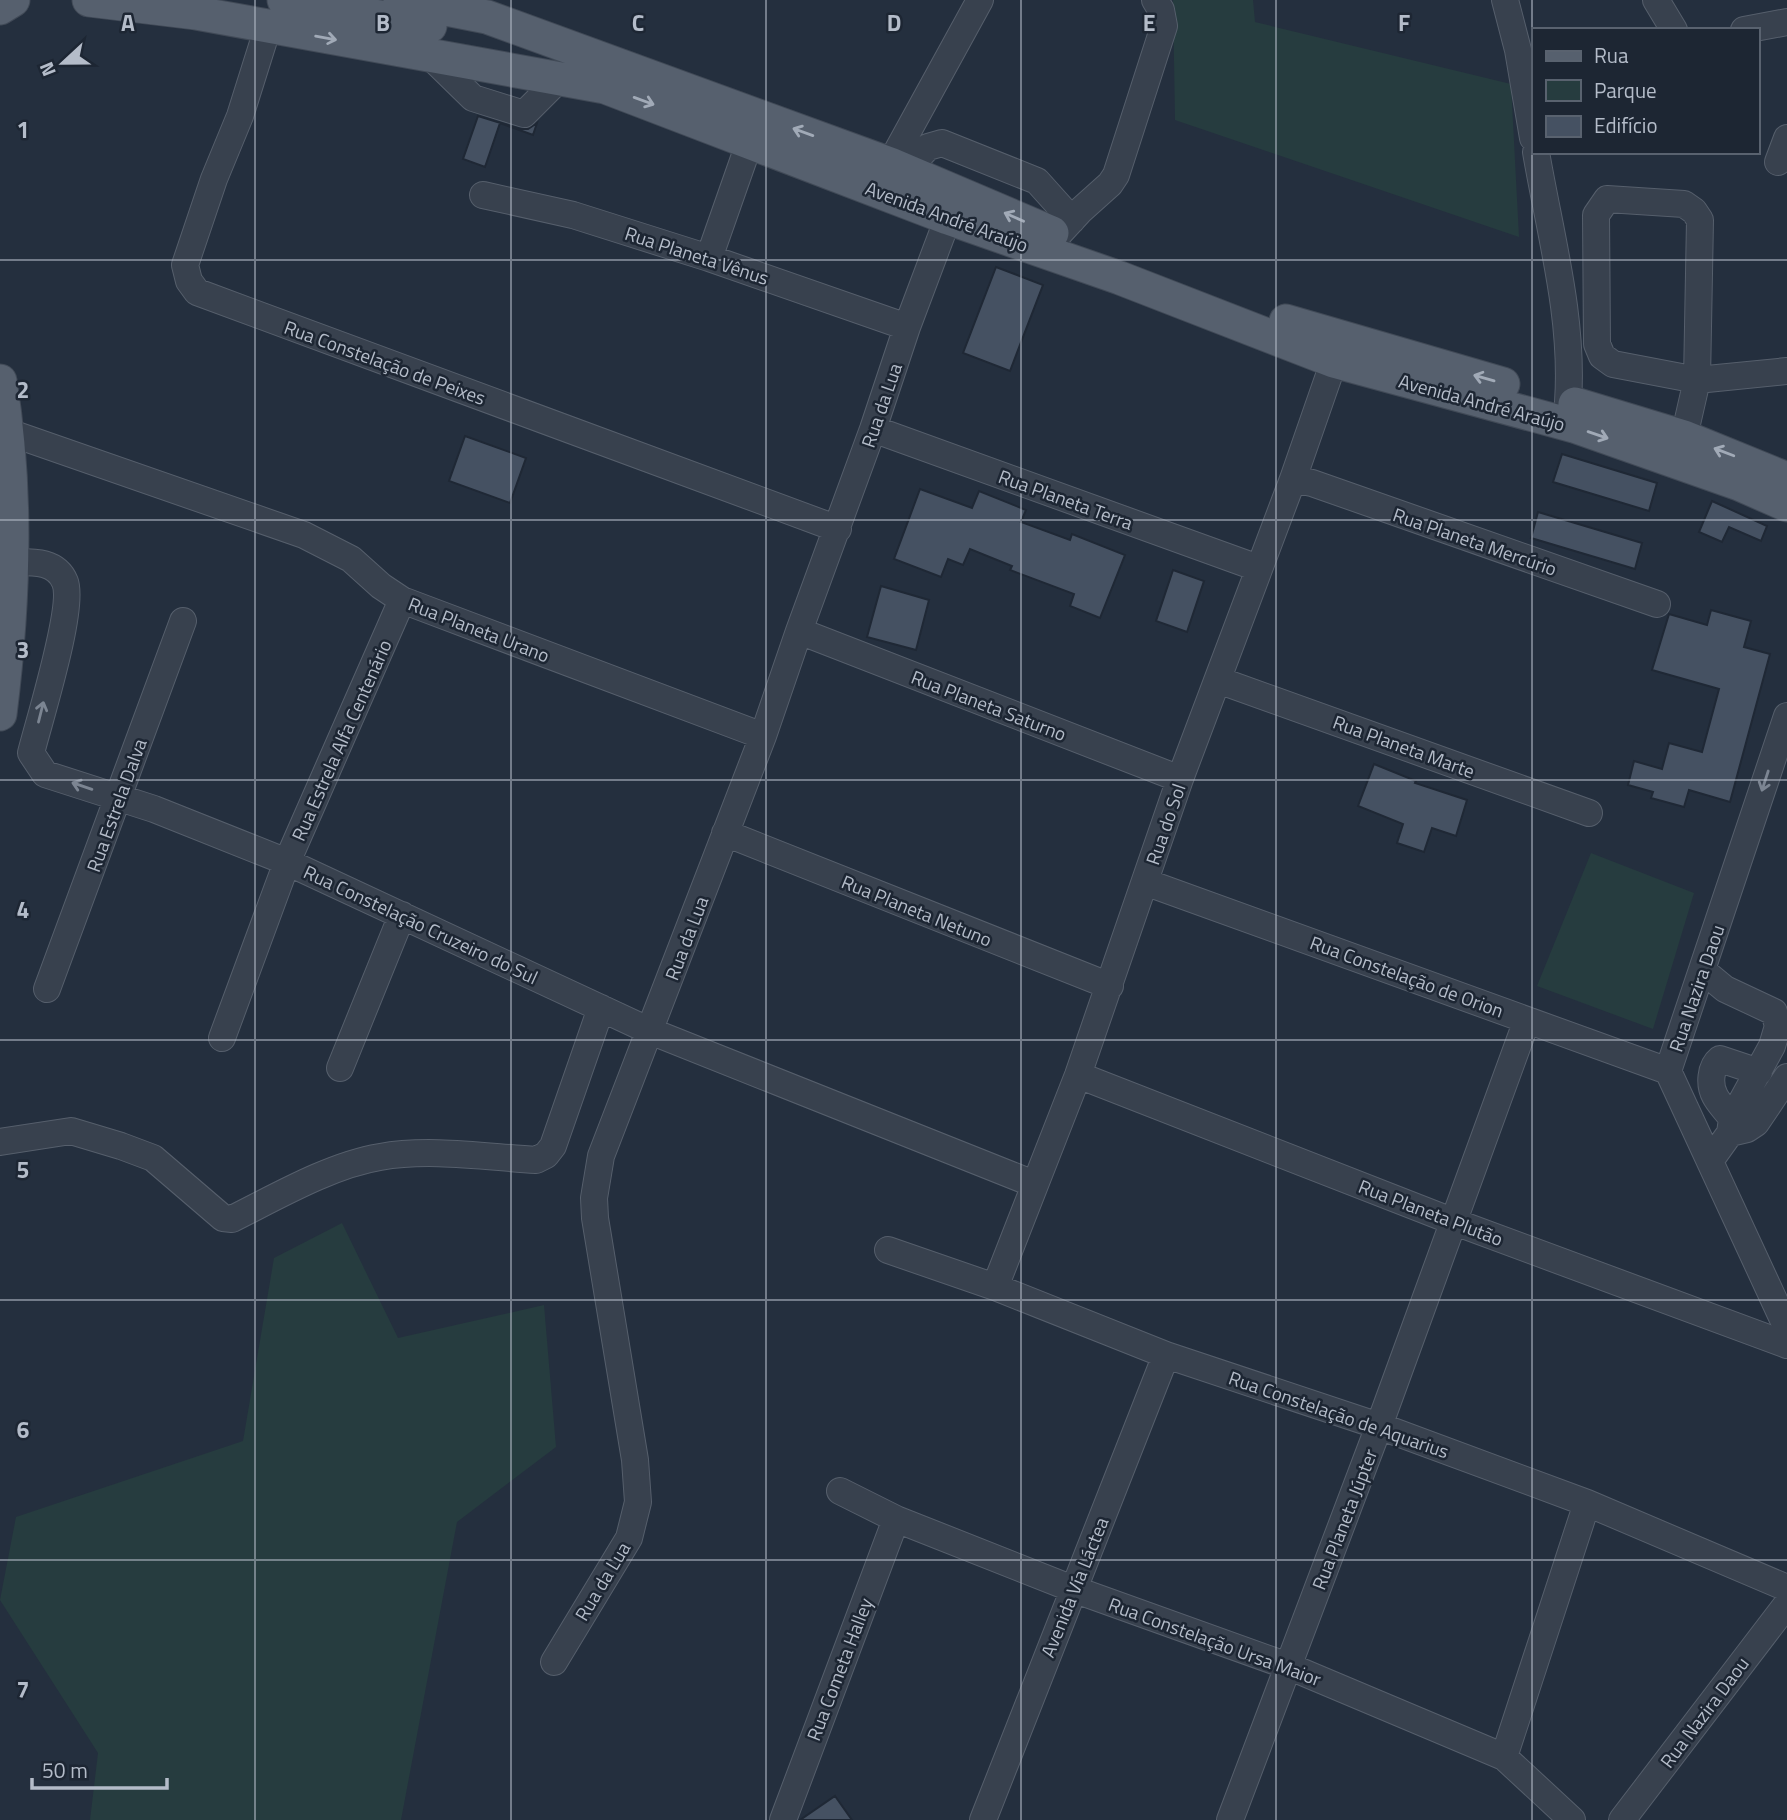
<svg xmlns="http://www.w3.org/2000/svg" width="1787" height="1820" font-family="'Titillium Web',sans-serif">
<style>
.green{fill:#263c3f}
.building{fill:#455162;stroke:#1f2835;stroke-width:2}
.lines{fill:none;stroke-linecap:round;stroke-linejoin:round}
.minor-casing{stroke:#565f6c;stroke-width:28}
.major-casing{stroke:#414a57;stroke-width:35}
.minor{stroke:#38414e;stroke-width:26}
.major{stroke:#56606e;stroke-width:33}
.oneway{stroke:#a1aab7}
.oneway2{stroke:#7c8592}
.grid{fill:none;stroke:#b4bcc9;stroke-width:2;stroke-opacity:0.55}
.labels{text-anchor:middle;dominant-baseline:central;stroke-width:5;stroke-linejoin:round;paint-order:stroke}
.street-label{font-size:19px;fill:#b4bcc9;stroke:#1d2633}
.grid-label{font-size:23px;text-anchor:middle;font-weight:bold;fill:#b4bcc9;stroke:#1d2633;stroke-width:5;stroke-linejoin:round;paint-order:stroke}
</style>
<rect width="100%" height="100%" fill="#242f3e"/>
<!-- green -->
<path class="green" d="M1173,0H1253L1255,22L1511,84L1519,237L1175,120Z
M1591,853L1694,893L1653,1029L1537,986Z
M342,1223L398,1338L544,1305L556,1447L457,1522L401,1820H90L98,1753L0,1600L16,1517L243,1441L274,1258Z"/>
<!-- building -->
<path class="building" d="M478,116L520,129H528L537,123L533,135L500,123L485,167L463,159Z
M996,267L1043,285L1010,371L963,353Z
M465,436L526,458L510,503L449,481Z
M1562,454L1657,483L1649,511L1553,482Z
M920,489L972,508L979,491L1026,510L1021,522L1070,540L1072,534L1125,555L1100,618L1070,606L1074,594L1010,570L1012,566L970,549L963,565L948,559L941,577L894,559Z
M1712,501L1767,526L1761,541L1729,527L1722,542L1699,532Z
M1538,512L1642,543L1635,569L1531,538Z
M1173,570L1204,581L1187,632L1156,621Z
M881,586L929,600L916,650L867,637Z
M1711,610L1751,621L1744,647L1770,654L1730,802L1689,790L1684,807L1651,798L1653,792L1628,785L1634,761L1662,769L1669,743L1702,752L1719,689L1652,670L1669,614L1707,625Z
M1374,764L1416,781L1415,783L1467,800L1456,836L1432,828L1424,852L1397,843L1403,824L1358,806Z
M835,1796L852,1820H800Z"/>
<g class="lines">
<!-- minor casing -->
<g class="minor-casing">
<path id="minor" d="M1505,0L1518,50L1533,138
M1656,0L1674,30
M268,27L240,116L214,179L185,265L189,281L197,292L838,529
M1744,30L1787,22
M430,56L473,98L524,114L559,79
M1536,152C1550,234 1574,318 1568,402
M1778,162L1787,138
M890,164L980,0
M906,170L928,147L942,143L1037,181L1072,220
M483,195L573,215L709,258L907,327
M1607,199L1684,204L1694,211L1700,220L1697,380L1613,364L1602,356L1597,344L1596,215Z
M1057,236L1081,210L1110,184L1116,175L1164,26L1161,10L1155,0
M709,258L750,141
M873,429L1258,568
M8,432L304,535L351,559L381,586L402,600L763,736
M1684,437L1697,380L1787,371
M1293,479L1312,483L1657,604
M12,562C31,562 56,560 65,582C75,607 39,721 31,753L45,774L154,809L287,862L650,1031L1034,1184
M799,631L1180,779
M1218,680L1589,813
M1787,716L1668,1071L1787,1328
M725,833L1110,986
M1145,882L1668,1071
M1702,970L1725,989L1774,1012L1778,1026L1772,1046L1732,1119L1730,1133L1710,1161
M47,989L183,621
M222,1038L287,862L402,600
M340,1068L402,915
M1078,1075L1452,1221L1787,1345
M1732,1119C1727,1111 1719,1104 1715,1096C1709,1085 1710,1067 1720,1059L1759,1072
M1730,1133L1747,1129L1756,1123L1787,1077
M0,1142L71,1131L121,1146L153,1158L223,1218L232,1219C276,1197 331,1165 380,1157C429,1148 486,1157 536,1160L546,1155L553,1146L601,1008
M888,1250L995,1287L1166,1355L1379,1426L1587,1503L1787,1588
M995,1287L1078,1075L1180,779L1293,479L1334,361
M840,1491L896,1519L1073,1589L1288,1666L1504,1757L1572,1820
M554,1662L629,1538L638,1502L635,1460L595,1218L594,1198L601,1156L763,736L799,631L873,429L907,327L948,218
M1504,1757L1587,1503
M783,1820L896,1519
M983,1820L1166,1355
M1230,1820L1379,1426L1527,1020
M1622,1820L1787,1604"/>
</g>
<!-- major casing -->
<g class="major-casing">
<path id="major" d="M89,0L196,13L605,87L948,218L1120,278L1334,361L1574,426L1739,484L1787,505
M284,0L430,26
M400,0L487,17L890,164L1052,233
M0,8L13,0
M1286,321L1503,384
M0,381C18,491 14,604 0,714
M1575,404L1684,437L1787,479"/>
</g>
<!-- minor -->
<use href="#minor" class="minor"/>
<!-- major -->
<use href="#major" class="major"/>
</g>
<!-- one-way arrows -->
<defs><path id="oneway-shaft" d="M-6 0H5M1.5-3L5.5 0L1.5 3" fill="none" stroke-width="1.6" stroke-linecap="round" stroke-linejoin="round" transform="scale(1.75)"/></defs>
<g class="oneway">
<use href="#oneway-shaft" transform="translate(326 38) rotate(10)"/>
<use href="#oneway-shaft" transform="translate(644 101) rotate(20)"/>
<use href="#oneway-shaft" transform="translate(803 132) rotate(-160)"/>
<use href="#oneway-shaft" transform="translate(1014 217) rotate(-156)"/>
<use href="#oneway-shaft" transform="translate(1484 378) rotate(-164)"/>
<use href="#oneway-shaft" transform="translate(1598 435) rotate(19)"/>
<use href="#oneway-shaft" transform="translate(1724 452) rotate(-159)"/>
</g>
<g class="oneway2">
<use href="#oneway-shaft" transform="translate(41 712) rotate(-76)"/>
<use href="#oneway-shaft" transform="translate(1765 781) rotate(108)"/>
<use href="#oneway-shaft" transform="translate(82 786) rotate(-161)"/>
</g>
<!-- grid -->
<path class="grid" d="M255,0V1820M511,0V1820M766,0V1820M1021,0V1820M1276,0V1820M1532,0V1820M0,260H1787M0,520H1787M0,780H1787M0,1040H1787M0,1300H1787M0,1560H1787"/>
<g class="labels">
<!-- street labels -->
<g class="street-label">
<text transform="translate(947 216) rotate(20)">Avenida André Araújo</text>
<text transform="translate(697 255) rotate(18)">Rua Planeta Vênus</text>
<text transform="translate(385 362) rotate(20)">Rua Constelação de Peixes</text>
<text transform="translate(1482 402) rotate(15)">Avenida André Araújo</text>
<text transform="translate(881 405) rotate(-71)">Rua da Lua</text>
<text transform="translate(1066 499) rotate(20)">Rua Planeta Terra</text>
<text transform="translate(1475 541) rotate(19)">Rua Planeta Mercúrio</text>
<text transform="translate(479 629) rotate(21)">Rua Planeta Urano</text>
<text transform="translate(989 705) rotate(21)">Rua Planeta Saturno</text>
<text transform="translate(341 740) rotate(-66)">Rua Estrela Alfa Centenário</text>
<text transform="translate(1404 746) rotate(20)">Rua Planeta Marte</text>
<text transform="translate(116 805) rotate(-70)">Rua Estrela Dalva</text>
<text transform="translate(1165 824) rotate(-71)">Rua do Sol</text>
<text transform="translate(917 910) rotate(22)">Rua Planeta Netuno</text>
<text transform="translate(421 924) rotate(25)">Rua Constelação Cruzeiro do Sul</text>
<text transform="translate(686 938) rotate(-69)">Rua da Lua</text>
<text transform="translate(1407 976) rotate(20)">Rua Constelação de Orion</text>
<text transform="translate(1696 988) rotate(-71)">Rua Nazira Daou</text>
<text transform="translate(1431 1212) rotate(21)">Rua Planeta Plutão</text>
<text transform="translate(1339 1414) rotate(19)">Rua Constelação de Aquarius</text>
<text transform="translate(1344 1519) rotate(-69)">Rua Planeta Júpter</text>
<text transform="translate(602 1581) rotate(-59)">Rua da Lua</text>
<text transform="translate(1074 1587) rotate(-68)">Avenida Vía Láctea</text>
<text transform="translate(1215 1641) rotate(20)">Rua Constelação Ursa Maior</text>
<text transform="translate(839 1669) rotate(-69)">Rua Cometa Halley</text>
<text transform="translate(1704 1712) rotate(-53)">Rua Nazira Daou</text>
</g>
</g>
<g class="grid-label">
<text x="128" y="31">A</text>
<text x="383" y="31">B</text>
<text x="638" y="31">C</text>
<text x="894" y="31">D</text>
<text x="1149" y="31">E</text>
<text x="1404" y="31">F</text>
<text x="23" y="138">1</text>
<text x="23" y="398">2</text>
<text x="23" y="658">3</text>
<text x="23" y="918">4</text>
<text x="23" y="1178">5</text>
<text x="23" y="1438">6</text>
<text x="23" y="1698">7</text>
</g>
<!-- legend -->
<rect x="1532" y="28" width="228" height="126" fill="#1d2633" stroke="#59626f" stroke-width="2"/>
<rect x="1546" y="51" width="35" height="10" fill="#56606e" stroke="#59626f" stroke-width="2"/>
<text x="1594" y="63" font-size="21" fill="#b4bcc9">Rua</text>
<rect x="1546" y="80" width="35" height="21" fill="#263c3f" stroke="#59626f" stroke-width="2"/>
<text x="1594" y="98" font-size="21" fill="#b4bcc9">Parque</text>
<rect x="1546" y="116" width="35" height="21" fill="#455162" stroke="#59626f" stroke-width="2"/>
<text x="1594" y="133" font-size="21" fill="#b4bcc9">Edifício</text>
<!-- north arrow -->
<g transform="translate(63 63) rotate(248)" stroke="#1d2633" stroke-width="5" paint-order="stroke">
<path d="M0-5L12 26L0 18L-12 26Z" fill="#b4bcc9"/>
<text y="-10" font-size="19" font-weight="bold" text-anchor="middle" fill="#b4bcc9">N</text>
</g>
<!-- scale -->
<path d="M32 1778v10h135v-10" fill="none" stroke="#b4bcc9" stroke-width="3.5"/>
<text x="42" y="1778" font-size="21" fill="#b4bcc9" stroke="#1d2633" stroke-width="5" paint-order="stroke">50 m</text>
</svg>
